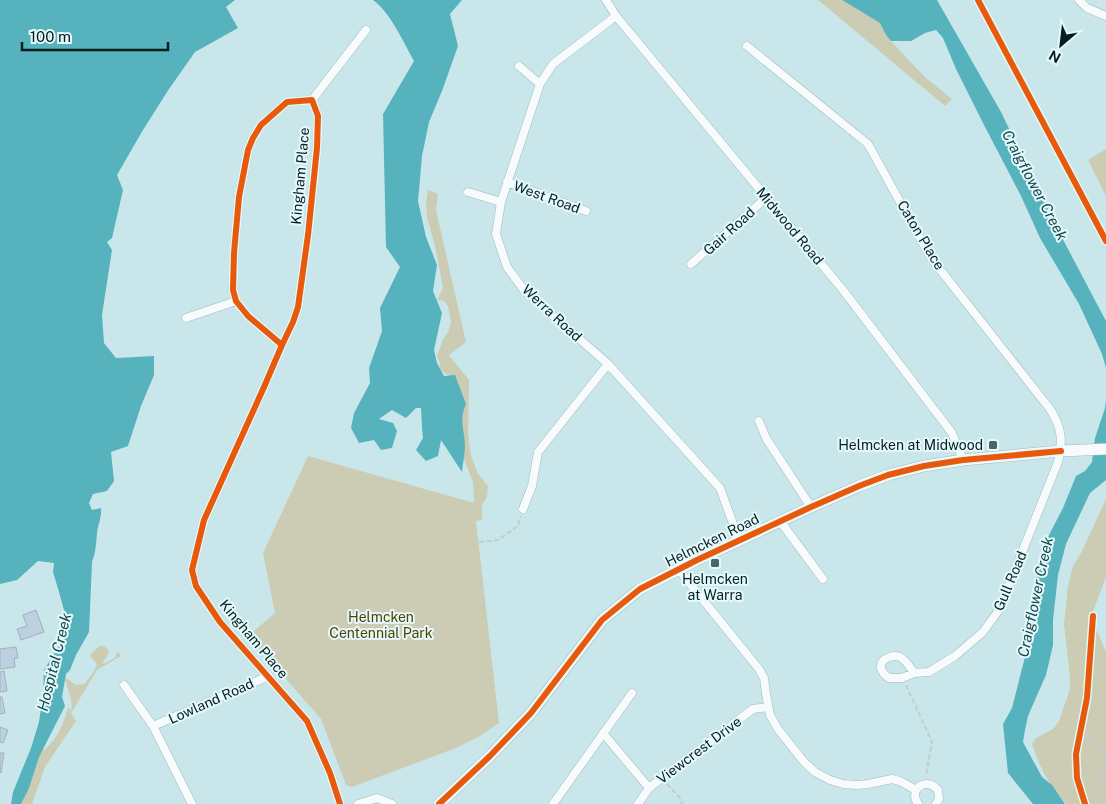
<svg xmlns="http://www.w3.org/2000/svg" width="1106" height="804" font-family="'Public Sans',sans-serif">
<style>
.green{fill:#cbccb3}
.water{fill:#56b3be}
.building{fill:#bdd0df;stroke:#a1b1ba}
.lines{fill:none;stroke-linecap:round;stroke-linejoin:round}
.street-casing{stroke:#a2b9bd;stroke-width:9}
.secondary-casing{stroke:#a2b9bd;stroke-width:12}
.path{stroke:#c4cdcd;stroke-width:2;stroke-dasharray:5 2.5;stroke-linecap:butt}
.street{stroke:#f7fbfc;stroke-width:8}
.secondary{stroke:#f7fbfc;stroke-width:11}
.cycleway-casing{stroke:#e3f9fb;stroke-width:9}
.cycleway{stroke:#e8590c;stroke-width:6}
.poi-dot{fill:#4b6466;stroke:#e3f9fb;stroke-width:2}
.labels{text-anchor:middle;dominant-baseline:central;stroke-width:4;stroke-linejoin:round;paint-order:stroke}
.street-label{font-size:14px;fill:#071d1f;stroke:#e3f9fb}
.poi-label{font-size:14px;fill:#071d1f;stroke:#e3f9fb;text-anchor:end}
.park-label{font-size:14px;fill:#564000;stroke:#e3f9fb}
.water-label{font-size:15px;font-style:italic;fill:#16474d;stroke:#e3f9fb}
</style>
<rect width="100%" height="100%" fill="#c9e7eb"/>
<!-- green -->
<path class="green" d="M818,0H842L880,23L886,35L901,52L925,77L952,99L945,106Z
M1106,149V196L1088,160Z
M428,190L438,194L436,210L466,342L449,355L469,380L468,434L471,455L478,474L488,486L487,497L482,505V520L476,521L499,723L480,736L456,748L352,787L346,785L321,719L248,636L275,613L263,553L308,456L474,503L473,482L463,457L450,376C435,368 443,368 437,356L443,340L448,332L451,323L448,306L444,301L437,300L443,288L436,250L427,217L426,203Z
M1106,499V577L1091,617L1106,652V804H1067C1050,788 1039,766 1032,744L1036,738L1053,729L1059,721L1068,695L1070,688V677L1064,624L1068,586L1073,566L1081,553Z
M100,646H103L107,648L109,653L103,662V664L115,658L118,651L121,656L97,670L71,713L76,721L45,767L32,804H21L41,749L44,750C57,739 64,724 68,707L71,711C74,699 66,689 65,677L76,685L85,684C89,677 95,672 97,664L90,656L93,651Z"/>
<!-- water -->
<path class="water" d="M0,0H235L226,7L238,28L195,52L169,89L143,130L117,175L123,190L112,238L107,242L112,250L102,315L104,343L116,358L154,356V375L141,406L128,446L111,452L114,481L107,491L93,494L89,503L92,510L101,508C102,517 98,524 97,533C96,543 96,552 92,562L89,632L76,655L70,670L66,674L62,697L65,706L39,757L29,788L21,804H11L13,792L31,748L39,722L43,694L44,670L64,638L71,620L64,610L59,592L53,572L54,563L38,561L17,580L0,584Z
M373,0H462L450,14L458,46L442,91L429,122L422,156L418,201L426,237L437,265L433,291L442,313L434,350L437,363L444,376L455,375L466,404C459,419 464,428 465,444C465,453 463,463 462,472L441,440L438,456L426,461L416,450L423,438L422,428L421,408H416L406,418L392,410L379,419L393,423L397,431L392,448L381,450L374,440L359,443L351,428L354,413L370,383L369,368L382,331L380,308L400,267L386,247L383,114L414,61C404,43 390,12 373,0Z
M842,0H937L1001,112L1059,232L1106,321V368L1102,354L1079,304L1040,238L1021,196L984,125L956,69L943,38L936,30L925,33L911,41H891L886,35L880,23Z
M1106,400V480L1090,493L1066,544L1058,575L1053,620V645L1046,675L1028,716L1025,730L1023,742L1042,777L1052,785L1065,804H1033L1008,773L1003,724L1012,708L1027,649L1030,609L1040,562L1049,535L1063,508L1076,476L1085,471L1092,462L1095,438L1105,408Z"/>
<!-- building -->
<path class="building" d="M36,610L44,632L21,640L17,629L27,626L23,615Z
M16,647L18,658H14L15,667L0,669V649Z
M4,671L7,691L0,692V672Z
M0,697H2L5,713L0,714Z
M0,727L8,730L3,743L0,742Z
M0,753H4L1,773L0,772Z"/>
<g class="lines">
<!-- street casing -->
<g class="street-casing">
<path id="street" d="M606,0L616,16L843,290L952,433L963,460
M1079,0L1087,8L1106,16
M616,16L553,64L540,84L501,202L496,234L507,267L524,290L608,364L720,488L739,540
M747,46L868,144L931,258L1050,409C1062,428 1063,440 1058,462L999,610L983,632L955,656L929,672L914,673L902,678H889C886,676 882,672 881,668C880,659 892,654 900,657C906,660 910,667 914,673
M519,66L540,84
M312,100L366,30
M507,182L586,211
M468,192L501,202
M691,264L766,198
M186,318L236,301
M282,345L248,316L236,301L233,290L234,253L239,197L248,150L253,138L261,125L287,102L312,100L318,116L317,148L308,235L298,307L293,322L282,345L264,387L204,520L192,570L196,586L220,622L307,721L330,773L340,804
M759,421L766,438L811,507
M523,509L532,486L538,452L608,364
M780,521L823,579
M678,569L759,669L764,678L766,694L770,715L778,729L804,762L815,772L830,780L843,784L857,785L868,784L892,779L900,781L916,790
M124,685L153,726L192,804
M153,726L269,676
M603,733L649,788
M358,804L377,798L392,804
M553,804L632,693
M638,804L649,788L753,709L768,707
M918,804C908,789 926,776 938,790L939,799L936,804"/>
</g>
<!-- secondary casing -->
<g class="secondary-casing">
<path id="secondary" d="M439,804L490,756L531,713L602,620L640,589L697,560L811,507L859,486L888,475L924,466L963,460L1061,451L1106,449"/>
</g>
<!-- path -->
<path class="path" d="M479,542L498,540L518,526L521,516
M906,685L932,742L926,776
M1081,730L1104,751L1106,756
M667,784L681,799L682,804
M1081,794C1086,793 1093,792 1097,788C1104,781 1104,766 1106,757"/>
<!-- street -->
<use href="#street" class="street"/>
<!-- secondary -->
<use href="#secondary" class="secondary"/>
<!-- cycleway casing -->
<g class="cycleway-casing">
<path id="cycleway" d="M978,0L1106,241
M282,345L248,316L236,301L233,290L234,253L239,197L248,150L253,138L261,125L287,102L312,100L318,116L317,148L308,235L298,307L293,322L282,345L264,387L204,520L192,570L196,586L220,622L307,721L330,773L340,804
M439,804L490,756L531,713L602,620L640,589L697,560L811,507L859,486L888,475L924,466L963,460L1061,451
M1085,804L1077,778L1076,754L1087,698L1093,616"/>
</g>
<!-- cycleway -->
<use href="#cycleway" class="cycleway"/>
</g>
<!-- markers -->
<g class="poi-dot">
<rect x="988" y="440" width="10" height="10" rx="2.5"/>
<rect x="710" y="558" width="10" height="10" rx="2.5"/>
</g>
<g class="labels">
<!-- street labels -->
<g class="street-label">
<text transform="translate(300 176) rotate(-85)">Kingham Place</text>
<text transform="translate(547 197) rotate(20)">West Road</text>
<text transform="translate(790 226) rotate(50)">Midwood Road</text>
<text transform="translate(729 231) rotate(-42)">Gair Road</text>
<text transform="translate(921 235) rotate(59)">Caton Place</text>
<text transform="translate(552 313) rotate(43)">Werra Road</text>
<text transform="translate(712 540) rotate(-26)">Helmcken Road</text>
<text transform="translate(1010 581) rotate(-67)">Gull Road</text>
<text transform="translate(254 639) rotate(50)">Kingham Place</text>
<text transform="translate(211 701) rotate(-24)">Lowland Road</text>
<text transform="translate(699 750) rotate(-37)">Viewcrest Drive</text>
</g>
<!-- poi labels -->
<g class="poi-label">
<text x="983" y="445">Helmcken at Midwood</text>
<text x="715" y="579" text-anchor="middle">Helmcken<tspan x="715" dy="16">at Warra</tspan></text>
</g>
<!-- park labels -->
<g class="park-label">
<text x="381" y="617">Helmcken<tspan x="381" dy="16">Centennial Park</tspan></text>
</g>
<!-- water labels -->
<g class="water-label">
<text transform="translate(1035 185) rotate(62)">Craigflower Creek</text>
<text transform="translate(1035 597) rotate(-78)">Craigflower Creek</text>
<text transform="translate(54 662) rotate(-76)">Hospital Creek</text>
</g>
</g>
<!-- north arrow -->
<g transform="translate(1061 45) rotate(208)" stroke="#e3f9fb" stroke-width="4" paint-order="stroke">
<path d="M0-4L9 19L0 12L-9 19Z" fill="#071d1f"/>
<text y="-8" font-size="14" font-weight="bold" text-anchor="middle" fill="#071d1f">N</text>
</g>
<!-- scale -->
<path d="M22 42v8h146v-8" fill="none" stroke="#071d1f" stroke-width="2.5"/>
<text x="30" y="42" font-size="15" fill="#071d1f" stroke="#e3f9fb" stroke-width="4" paint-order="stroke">100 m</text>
</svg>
